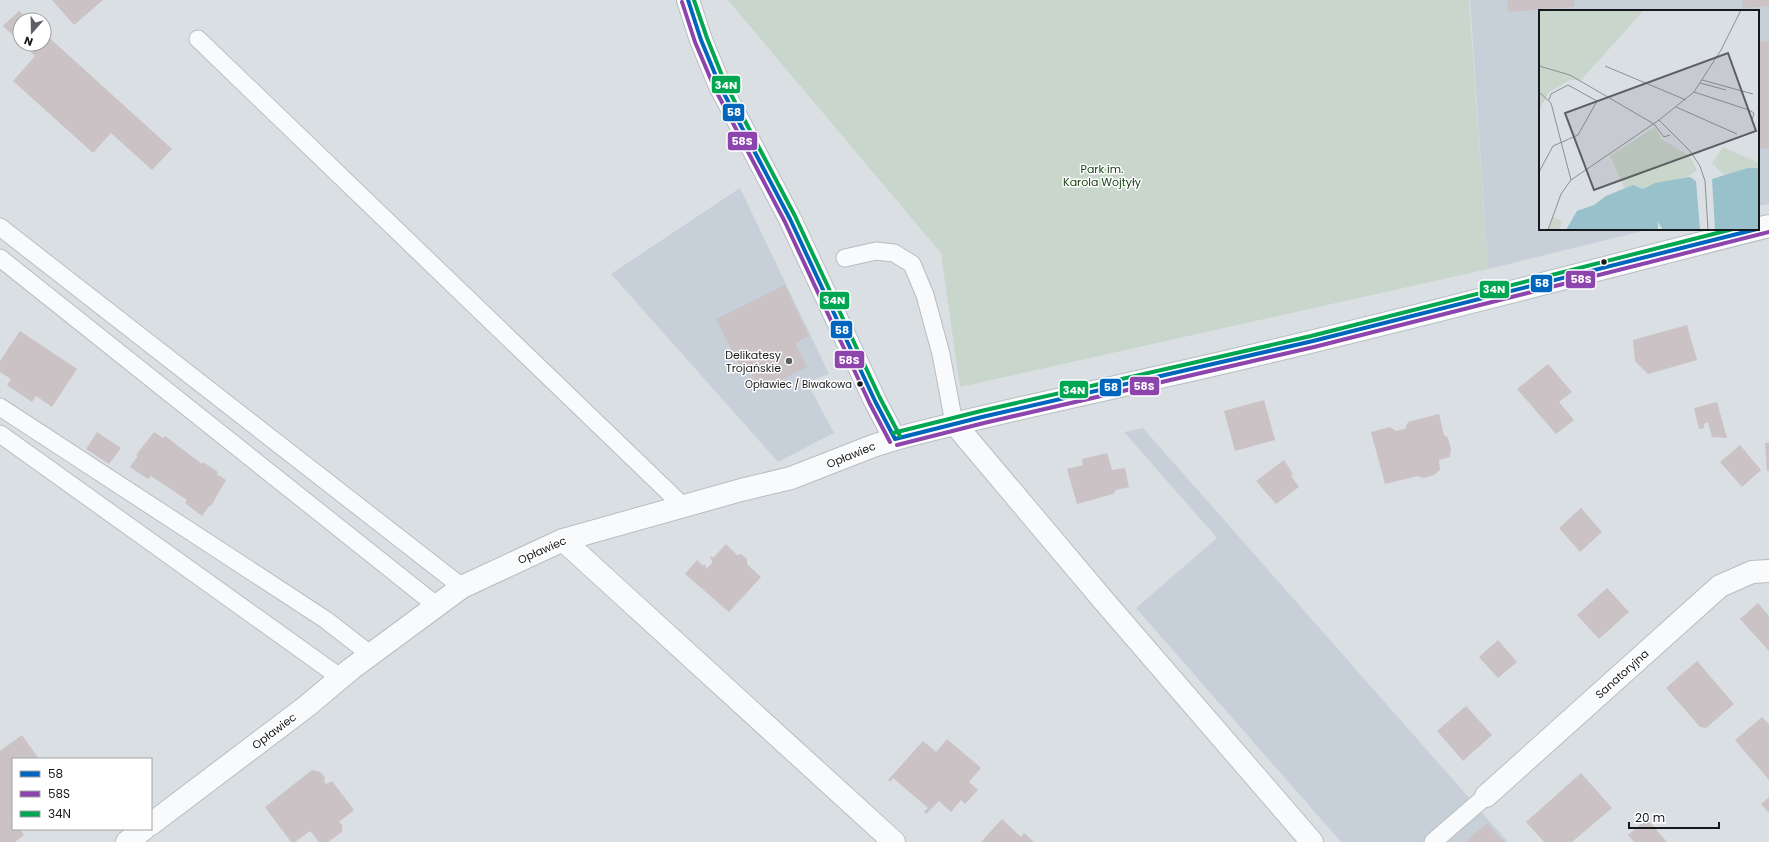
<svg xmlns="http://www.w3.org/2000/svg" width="1769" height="842" font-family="Poppins,sans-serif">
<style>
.built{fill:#c7d0d9}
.green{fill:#c8d6cb}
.building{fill:#cac2c4}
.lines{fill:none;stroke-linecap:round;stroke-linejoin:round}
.lane-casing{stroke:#b9bdc0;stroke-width:19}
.street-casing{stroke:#b9bdc0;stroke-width:24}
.secondary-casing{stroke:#b9bdc0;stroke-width:24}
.lane{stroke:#f9fafb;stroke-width:17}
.street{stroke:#f9fafb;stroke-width:22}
.secondary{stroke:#f9fafb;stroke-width:22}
.bus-1-casing{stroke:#fff;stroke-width:7}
.bus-2-casing{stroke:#fff;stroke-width:7}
.bus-3-casing{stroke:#fff;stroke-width:7}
.bus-1{stroke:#0065bd;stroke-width:4}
.bus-2{stroke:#8e44ad;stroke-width:4}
.bus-3{stroke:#00a651;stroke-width:4}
.bus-dot{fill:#16191c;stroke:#fff;stroke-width:1.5}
.poi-dot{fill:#5b5e62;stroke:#fff;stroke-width:1.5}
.labels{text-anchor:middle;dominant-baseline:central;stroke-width:3;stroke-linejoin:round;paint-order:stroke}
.bus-label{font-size:10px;fill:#16191c;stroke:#fff;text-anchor:end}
.park-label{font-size:11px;fill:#164210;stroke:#fff}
.poi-label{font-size:11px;fill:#16191c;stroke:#fff;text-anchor:end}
.street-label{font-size:11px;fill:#16191c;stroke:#fff}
.inset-road{fill:none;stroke:#8c9094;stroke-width:1}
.view{fill:#5b5e62;fill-opacity:0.15;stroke:#5b5e62;stroke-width:2}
.inset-edge{fill:none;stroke:#16191c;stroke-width:2}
.line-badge{stroke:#fff;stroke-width:1.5}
.badge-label{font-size:11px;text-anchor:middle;font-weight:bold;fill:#fff}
</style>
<rect width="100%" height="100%" fill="#dadfe4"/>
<!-- built -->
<path class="built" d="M1470,0H1769V204L1758,206V11H1540V229H1651L1488,269Z
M740,188L829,374L807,382L834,433L778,462L611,274Z
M1143,428L1508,842H1341L1136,608L1217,538L1124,432Z"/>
<!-- green -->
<path class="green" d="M728,0H1469L1488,269L960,387L941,253Z"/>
<!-- building -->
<path class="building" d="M52,0H103L74,25Z
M1507,0H1574V7L1508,12Z
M1742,0H1769V6L1743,8Z
M19,11L29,20H20V42L3,26Z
M44,33L172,149L152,170L111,133L93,153L13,81L35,56L23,44H44Z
M1769,41V148L1758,149V42Z
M785,285L809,336L795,343L807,367L760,391L747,366L741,369L716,319Z
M1687,325L1697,360L1648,374L1635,361L1633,340Z
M20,331L77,369L52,407L36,396L32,402L7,385L11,379L0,372V361Z
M1548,364L1572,392L1559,402L1574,420L1556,434L1517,389Z
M1264,400L1275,440L1235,451L1224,411Z
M1717,402L1727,438L1712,437L1708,422L1704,424V428L1699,429L1694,408Z
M1439,414L1444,435L1448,438L1451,449L1450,457L1439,460L1440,470L1434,475L1423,478L1418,476L1385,484L1371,432L1390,427L1396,431L1405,429L1408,422Z
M97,432L121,448L109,464L86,449Z
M154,432L163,438L165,436L202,464L203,462L218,472L217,474L226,480L211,506L210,505L202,516L185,503L187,500L151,476L148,479L130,467L138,456L136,455Z
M1765,443H1769V471H1767Z
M1740,445L1761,470L1742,487L1720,462Z
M1107,453L1112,470L1125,468L1129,487L1116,490L1113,494L1077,504L1067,469L1083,465L1082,459Z
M1284,460L1293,474L1291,476L1299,487L1276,504L1256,481Z
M1581,508L1602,532L1580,552L1559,528Z
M726,544L737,555L741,554L747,559V564L761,577L729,612L685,574L697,560L703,566L705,564L706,569L712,563V560L710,558L712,556L713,558Z
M1607,588L1629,612L1599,639L1577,615Z
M1758,603L1769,616V651L1740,619Z
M1498,640L1517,662L1498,678L1479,657Z
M1697,661L1734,704L1706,728L1700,727L1666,688Z
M1466,706L1492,735L1463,761L1437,731Z
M1762,717L1769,724V780L1735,740Z
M22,735L39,759H13V815L11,817L13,820V829H20L24,835L15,842H0V751Z
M947,739L981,768L969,782L978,790L965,804L961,800L951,812L939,801L926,814L924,812L928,808L893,778L890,782L888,780L923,741L936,752Z
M312,770L320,772L325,777L324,782L327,784L332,781L354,810L339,822L342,825V832L328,842H319L310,831L295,842H291L265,807Z
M1581,773L1612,808L1572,842H1544L1526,822Z
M1769,797V813L1761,804Z
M1002,819L1021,837L1024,833L1034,842H981Z
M1647,819L1667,842H1634L1628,835Z
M1487,823L1504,842H1465Z"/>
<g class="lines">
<!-- lane casing -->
<g class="lane-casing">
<path id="lane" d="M198,39L683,506
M0,227L462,587
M0,258L437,606
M845,258L876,251L894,253L912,264L925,295L941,354L954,423
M0,407L326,620L371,655
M0,434L341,678
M1433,842L1486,796"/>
</g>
<!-- street casing -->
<g class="street-casing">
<path id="street" d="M954,423L1104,601L1312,842
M563,540L894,842
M1486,796L1720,586L1752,572L1769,571
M151,824L307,706L351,669L462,587L563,540L741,490L791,478L873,446L895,439
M127,842L144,829"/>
</g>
<!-- secondary casing -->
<g class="secondary-casing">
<path id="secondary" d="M688,0L701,40L720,86L790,219L875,401L895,439C1011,408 1130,385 1247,357C1422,316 1595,270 1769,226"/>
</g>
<!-- lane -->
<use href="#lane" class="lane"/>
<!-- street -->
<use href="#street" class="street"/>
<!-- secondary -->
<use href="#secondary" class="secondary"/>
<!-- bus-1 casing -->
<g class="bus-1-casing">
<path id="bus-1" d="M688,0L701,40L720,86L790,219L875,401L895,439
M895,439L982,417L1313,341L1757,229"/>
</g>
<!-- bus-2 casing -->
<g class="bus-2-casing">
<path id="bus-2" d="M682,2L695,42L715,89L785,222L870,404L890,442
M897,445L984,423L1314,347L1769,232"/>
</g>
<!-- bus-3 casing -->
<g class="bus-3-casing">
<path id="bus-3" d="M694,0L707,38L725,83L795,216L880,398L900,436
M893,433L981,411L1311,336L1733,229"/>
</g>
<!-- bus-1 -->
<use href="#bus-1" class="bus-1"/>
<!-- bus-2 -->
<use href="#bus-2" class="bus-2"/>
<!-- bus-3 -->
<use href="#bus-3" class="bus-3"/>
</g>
<!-- markers -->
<g class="bus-dot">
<circle cx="1604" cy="262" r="3.5"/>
<circle cx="860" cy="384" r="3.5"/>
</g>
<circle class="poi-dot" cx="789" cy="361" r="4"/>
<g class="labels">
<!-- bus labels -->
<g class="bus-label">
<text x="852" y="384">Opławiec / Biwakowa</text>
</g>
<!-- park labels -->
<g class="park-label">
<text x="1102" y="169">Park im.<tspan x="1102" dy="13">Karola Wojtyły</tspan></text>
</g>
<!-- poi labels -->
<g class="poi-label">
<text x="781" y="355">Delikatesy<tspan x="781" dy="13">Trojańskie</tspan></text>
</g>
<!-- street labels -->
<g class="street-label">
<text transform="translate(851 455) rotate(-22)">Opławiec</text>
<text transform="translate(542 550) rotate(-24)">Opławiec</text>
<text transform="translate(1622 674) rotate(-42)">Sanatoryjna</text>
<text transform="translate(274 731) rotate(-37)">Opławiec</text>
</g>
</g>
<!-- overview -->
<g transform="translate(1539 10)">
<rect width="220" height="220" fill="#dadfe4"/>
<path d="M0,0H105L42,70H31L10,82L0,100ZM116,117L122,129L151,146L158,160L144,170L116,173L104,179L94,175L86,179L71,146ZM184,137L220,153V157L185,165L173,153ZM14,207L23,211L20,220H10Z" fill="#c8d6cb"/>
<path d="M209,158H220V220H176L173,169ZM151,167L157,171L161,220H124L119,212V220H27L38,201L55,195L67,186L94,175L104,179L116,173Z" fill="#98c1cc"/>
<path class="inset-road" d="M0,56L31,65L115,114L125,127L131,125M66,56L147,90M163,70L214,84M161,73L187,80M0,82L12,93L32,170M155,82L210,100L215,103L213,110M137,97L198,124M120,110L151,141L161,156L166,171L169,220M0,162L14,136L39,125L58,91L29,75L12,84L10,90M9,220L22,184L32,170L120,110L155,82L182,40L202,0"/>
<path class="view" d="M189,43L217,121L55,180L26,103Z"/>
<rect width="220" height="220" class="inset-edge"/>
</g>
<g class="line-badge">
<rect x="711" y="75" width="30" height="19" rx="4" fill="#00a651"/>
<rect x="722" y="103" width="23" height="19" rx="4" fill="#0065bd"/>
<rect x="727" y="131" width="31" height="20" rx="4" fill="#8e44ad"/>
<rect x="1565" y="270" width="31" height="19" rx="4" fill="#8e44ad"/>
<rect x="1530" y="274" width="23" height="19" rx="4" fill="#0065bd"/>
<rect x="1479" y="280" width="31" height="19" rx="4" fill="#00a651"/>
<rect x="819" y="291" width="31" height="19" rx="4" fill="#00a651"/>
<rect x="830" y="320" width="23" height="19" rx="4" fill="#0065bd"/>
<rect x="834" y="350" width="31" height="19" rx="4" fill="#8e44ad"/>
<rect x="1129" y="376" width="31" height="20" rx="4" fill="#8e44ad"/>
<rect x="1099" y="378" width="23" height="19" rx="4" fill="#0065bd"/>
<rect x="1059" y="380" width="30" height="19" rx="4" fill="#00a651"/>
</g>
<g class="badge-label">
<text x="726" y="89">34N</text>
<text x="734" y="116">58</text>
<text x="742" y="145">58S</text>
<text x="1581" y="283">58S</text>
<text x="1542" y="287">58</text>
<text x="1494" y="293">34N</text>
<text x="834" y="304">34N</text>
<text x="842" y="334">58</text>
<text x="849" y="364">58S</text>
<text x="1144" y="390">58S</text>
<text x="1111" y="391">58</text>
<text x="1074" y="394">34N</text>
</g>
<!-- legend -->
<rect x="12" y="758" width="140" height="72" fill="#ffffff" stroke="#a2a3a4"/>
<rect x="20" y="771" width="20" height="6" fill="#0065bd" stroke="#a2a3a4"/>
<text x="48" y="778" font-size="12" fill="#16191c">58</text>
<rect x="20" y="791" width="20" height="6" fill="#8e44ad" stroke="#a2a3a4"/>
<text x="48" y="798" font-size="12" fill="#16191c">58S</text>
<rect x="20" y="811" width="20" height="6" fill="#00a651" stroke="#a2a3a4"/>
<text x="48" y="818" font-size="12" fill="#16191c">34N</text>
<!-- north arrow -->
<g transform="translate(32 32) rotate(200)"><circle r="19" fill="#ffffff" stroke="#a2a3a4"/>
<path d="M0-3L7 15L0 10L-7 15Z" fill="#5b5e62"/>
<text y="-6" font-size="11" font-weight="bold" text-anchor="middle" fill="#16191c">N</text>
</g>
<!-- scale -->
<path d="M1629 822v6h90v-6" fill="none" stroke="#16191c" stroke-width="2"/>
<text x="1635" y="822" font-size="12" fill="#16191c" stroke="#ffffff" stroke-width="3" paint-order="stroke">20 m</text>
</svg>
